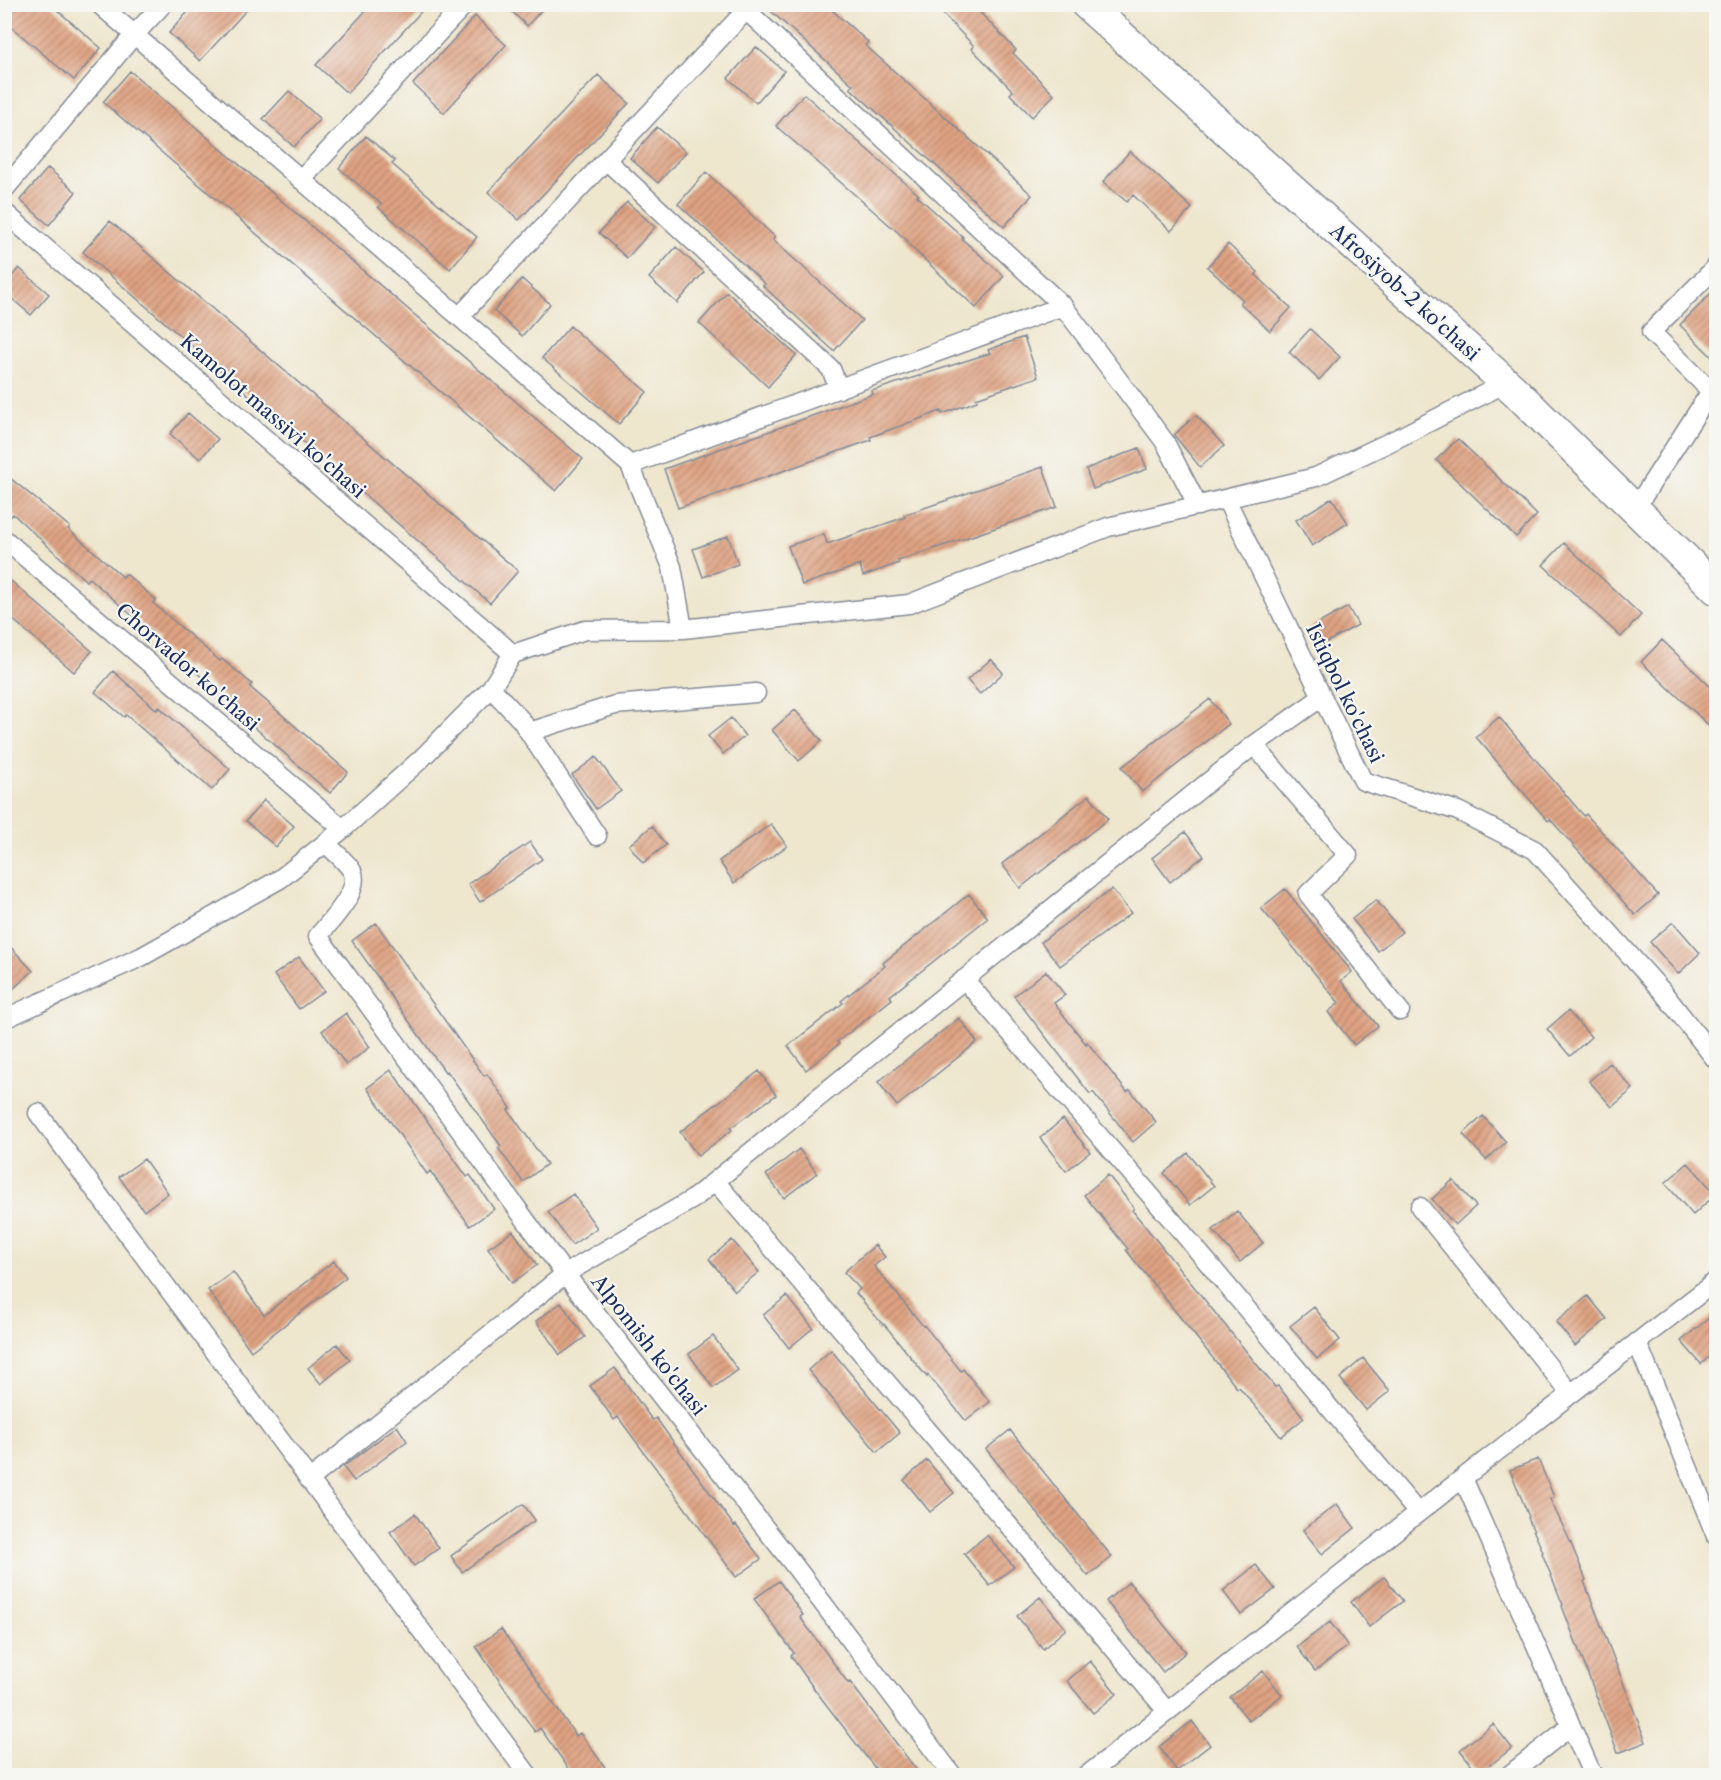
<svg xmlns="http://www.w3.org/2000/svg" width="1721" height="1780" font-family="'Libre Caslon Text',serif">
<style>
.building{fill:url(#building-hatch)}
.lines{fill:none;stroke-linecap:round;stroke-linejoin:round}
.minor-casing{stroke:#848a96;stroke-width:21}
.primary-casing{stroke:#848a96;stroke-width:33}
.minor{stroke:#fff;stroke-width:18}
.primary{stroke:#fff;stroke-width:30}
.labels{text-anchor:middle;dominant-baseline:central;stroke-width:4.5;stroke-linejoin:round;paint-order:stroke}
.street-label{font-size:20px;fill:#1b2f5e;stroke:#f6f6f2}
</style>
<defs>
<pattern id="building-hatch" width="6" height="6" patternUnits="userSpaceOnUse" patternTransform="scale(1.5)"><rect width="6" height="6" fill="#dfa382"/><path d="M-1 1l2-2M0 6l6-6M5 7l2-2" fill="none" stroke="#b4856e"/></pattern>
</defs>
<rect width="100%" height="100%" fill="#f6f6f2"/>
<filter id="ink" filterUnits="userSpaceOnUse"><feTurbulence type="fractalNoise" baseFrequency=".0167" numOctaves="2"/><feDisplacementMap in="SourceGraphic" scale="12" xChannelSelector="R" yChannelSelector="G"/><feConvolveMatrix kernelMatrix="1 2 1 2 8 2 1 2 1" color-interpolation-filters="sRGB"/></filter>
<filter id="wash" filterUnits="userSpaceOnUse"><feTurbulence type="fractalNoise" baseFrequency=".008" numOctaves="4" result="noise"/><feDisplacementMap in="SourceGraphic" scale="24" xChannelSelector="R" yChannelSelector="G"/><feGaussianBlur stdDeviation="1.35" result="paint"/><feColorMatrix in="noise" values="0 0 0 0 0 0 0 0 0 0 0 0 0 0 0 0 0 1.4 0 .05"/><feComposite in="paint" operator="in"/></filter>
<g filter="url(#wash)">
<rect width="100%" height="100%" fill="#eee6cd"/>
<g id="blocks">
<!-- building -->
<path class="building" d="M10,4H50L101,48L74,80L4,21V11Z
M195,4H252L200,61L169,33Z
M372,4H428L347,93L316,65Z
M504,4H547L527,26Z
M763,4H825L868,42L865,45L1032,195L1004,227L850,88L853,85Z
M933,4H972L1016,50L1013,53L1054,95L1032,117L1010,94L1013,91L972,49L974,46Z
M475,16L506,45L444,113L413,84Z
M756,47L784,71L756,103L728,78Z
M130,71L583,459L556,491L103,102Z
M598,75L629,103L519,220L488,192Z
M289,91L320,119L294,147L263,119Z
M804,94L919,195L917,196L963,237L962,239L1004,276L976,308L907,243L909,242L776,126Z
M657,127L686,152L658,183L630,158Z
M366,136L395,161L392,164L477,237L450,269L378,207L381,204L339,168Z
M1130,151L1192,208L1171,231L1133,195L1127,202L1103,182Z
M48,168L76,192L49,225L20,200Z
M706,172L775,237L773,240L862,320L834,351L763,286L765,284L678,204Z
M627,202L655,227L627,258L599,233Z
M110,221L518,571L490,603L83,252Z
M1228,244L1258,272L1256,275L1291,308L1270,331L1240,303L1243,300L1207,267Z
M676,247L704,272L677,303L649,278Z
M19,268L49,294L31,315L4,292V285Z
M522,279L550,304L522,336L494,311Z
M1716,288V361L1680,325Z
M727,292L796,355L768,387L699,323Z
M570,326L647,392L619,424L542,358Z
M1310,329L1340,357L1319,380L1289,352Z
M1024,337L1038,377L976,398L977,401L942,414L941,411L870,437L871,440L678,508L664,469L873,394L872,391L990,353L988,350Z
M188,413L218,439L200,459L170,434Z
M1196,415L1224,446L1200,467L1174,435Z
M1458,439L1537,515L1516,537L1436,460Z
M1139,448L1147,469L1093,489L1086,469Z
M1043,467L1057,507L898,561L899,563L863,576L860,565L802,585L788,546L824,534L827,544L905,517L904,515Z
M4,473L70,527L68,529L123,577L126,574L156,600L153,603L220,661L222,659L252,684L250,687L348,772L330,793L252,725L254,723L188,665L186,668L156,642L159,639L89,578L86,581L13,514L4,524Z
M1332,498L1348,523L1312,546L1296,520Z
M728,536L738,564L703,577L693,549Z
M1564,543L1641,615L1621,637L1543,565Z
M4,575L92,651L74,672L4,612Z
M1348,607L1358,625L1320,646L1310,628Z
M1662,640L1716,692V732L1641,662Z
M991,659L1003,673L980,694L967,680Z
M113,671L157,710L159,707L230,769L212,790L126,715L124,717L95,692Z
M1210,699L1229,724L1142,792L1122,767Z
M795,710L822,741L799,761L772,730Z
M1499,717L1584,816L1586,814L1658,895L1635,915L1550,819L1548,821L1476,737Z
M731,718L745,736L723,754L708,736Z
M596,757L621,791L596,809L572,775Z
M1089,795L1108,819L1020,888L1002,864Z
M264,800L294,826L276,847L246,821Z
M771,824L787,846L734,883L719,861Z
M652,826L666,845L643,863L629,845Z
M1185,832L1204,856L1170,882L1152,858Z
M530,842L542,859L480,902L468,884Z
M1112,889L1131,913L1060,966L1041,942Z
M1285,889L1352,972L1341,981L1378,1026L1354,1045L1328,1012L1339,1003L1261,908Z
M969,894L988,918L890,996L892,999L837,1042L839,1044L806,1070L788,1046L843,1003L841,1001L885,966L883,963Z
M1376,900L1402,932L1378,951L1352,919Z
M1673,922L1700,953L1678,974L1650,942Z
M376,923L484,1076L487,1074L511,1108L508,1110L547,1164L523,1182L498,1148L501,1146L447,1071L445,1072L352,941Z
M4,940L33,971L13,989L4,980Z
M299,957L324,991L299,1009L274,975Z
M1046,971L1065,995L1054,1003L1086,1044L1087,1042L1127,1092L1130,1090L1156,1122L1133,1142L1093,1092L1090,1094L1014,996Z
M1568,1011L1591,1037L1570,1056L1547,1029Z
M346,1013L370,1047L346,1065L322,1031Z
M959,1018L977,1042L897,1106L878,1082Z
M1610,1063L1633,1089L1612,1107L1589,1081Z
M391,1070L467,1177L470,1175L494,1209L470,1226L430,1171L427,1174L367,1088Z
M759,1071L776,1095L730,1128L732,1130L698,1156L680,1132Z
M1483,1116L1506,1142L1486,1160L1463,1134Z
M1063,1119L1090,1152L1066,1171L1040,1138Z
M799,1149L817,1173L784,1198L766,1175Z
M1188,1153L1214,1186L1190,1205L1164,1173Z
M144,1159L168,1193L144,1211L119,1177Z
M1688,1163L1716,1194L1693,1215L1665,1183Z
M1108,1175L1134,1208L1132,1210L1275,1387L1278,1386L1304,1418L1281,1437L1239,1387L1237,1388L1126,1250L1128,1249L1084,1195Z
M1453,1180L1476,1206L1455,1225L1432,1199Z
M573,1194L597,1228L572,1245L548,1212Z
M1237,1211L1263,1243L1240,1262L1213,1230Z
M513,1231L537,1265L512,1283L488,1248Z
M732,1240L759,1272L735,1291L709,1259Z
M875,1245L885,1257L874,1266L923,1326L924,1325L961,1371L963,1369L990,1402L966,1421L928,1375L927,1377L884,1324L883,1325L856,1293L860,1289L844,1272Z
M334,1261L346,1277L251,1351L208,1290L233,1272L264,1315Z
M787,1296L813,1328L789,1348L763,1315Z
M1588,1296L1607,1319L1575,1346L1556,1322Z
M561,1303L585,1337L560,1355L536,1321Z
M1314,1307L1340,1340L1317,1359L1290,1326Z
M1716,1312V1351L1701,1364L1681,1341Z
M713,1336L738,1370L713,1388L689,1354Z
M337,1344L350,1360L321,1384L308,1368Z
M831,1350L900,1433L877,1452L808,1370Z
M1363,1358L1390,1391L1366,1410L1340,1378Z
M615,1368L652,1420L656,1418L734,1526L736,1525L761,1559L736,1577L618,1417L614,1420L590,1386Z
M397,1426L407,1441L354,1481L343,1467Z
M1010,1430L1112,1557L1088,1576L986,1449Z
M1538,1459L1554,1497L1550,1499L1570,1541L1586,1580L1584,1581L1646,1742L1618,1753L1562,1606L1563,1605L1542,1553L1543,1552L1528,1518L1529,1517L1510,1470Z
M927,1460L954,1493L930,1512L904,1480Z
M523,1504L535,1520L462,1572L451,1556Z
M1337,1504L1355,1528L1322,1554L1303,1530Z
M415,1514L439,1548L414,1566L390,1532Z
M987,1535L1014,1567L990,1586L964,1554Z
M1256,1565L1275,1589L1241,1615L1223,1591Z
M1384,1577L1403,1601L1369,1627L1351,1602Z
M779,1581L803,1615L800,1617L848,1683L850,1682L921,1776H881L815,1690L791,1656L794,1653L754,1599Z
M1129,1582L1186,1652L1163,1672L1106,1601Z
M1040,1597L1066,1629L1043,1649L1017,1616Z
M1330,1622L1348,1646L1315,1671L1297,1647Z
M501,1629L576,1736L580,1733L605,1767L592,1776H574L540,1728L535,1732L476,1647Z
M1090,1661L1117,1694L1093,1713L1067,1681Z
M1263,1671L1282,1695L1249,1721L1230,1697Z
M1192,1721L1210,1745L1177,1771L1159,1747Z
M1493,1724L1512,1748L1479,1774L1460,1750Z"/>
</g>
</g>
<g filter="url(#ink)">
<use href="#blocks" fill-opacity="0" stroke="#848a96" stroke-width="1.5"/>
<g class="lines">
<!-- minor casing -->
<g class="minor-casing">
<path id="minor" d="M99,4L630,465L672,567L683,629
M747,11L1063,306L1165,442L1198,506
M606,160L831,369L839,389
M301,180L465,4
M4,190L134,35L163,4
M4,212L513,654
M1716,267L1651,332L1716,396
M459,317L752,4
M630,465L1063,306
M1226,499L1363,781L1458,811L1535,850L1662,991L1716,1060
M1635,509L1711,391
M4,539L343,829
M491,688L521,720L597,836
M529,732L615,705L756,693
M1254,745L1348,855L1308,894L1400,1011
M326,843C334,852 346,861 352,871C362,890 329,923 318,936L565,1274L794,1565L953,1776
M964,979L1182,1232L1418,1513
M4,1019L141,957L280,879L343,829L421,759L491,688L513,654L585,630L683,629L909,604L1108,527L1316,477L1396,439L1506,383
M38,1113L529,1776
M715,1181L1167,1711
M1420,1207L1571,1394
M1637,1342L1716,1536
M1463,1478L1593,1776
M309,1480L565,1274L693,1199L1254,745L1322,697
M1086,1776L1418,1513L1716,1281
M1508,1776L1571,1726"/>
</g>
<!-- primary casing -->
<g class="primary-casing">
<path id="primary" d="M1086,4L1515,391L1716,589"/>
</g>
<!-- minor -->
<use href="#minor" class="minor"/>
<!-- primary -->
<use href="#primary" class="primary"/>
</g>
</g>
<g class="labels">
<!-- street labels -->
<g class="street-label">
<text transform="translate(1405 292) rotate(42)">Afrosiyob-2 ko'chasi</text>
<text transform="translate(273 416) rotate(41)">Kamolot massivi ko'chasi</text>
<text transform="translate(188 667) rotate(41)">Chorvador ko'chasi</text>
<text transform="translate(1345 693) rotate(64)">Istiqbol ko'chasi</text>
<text transform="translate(649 1345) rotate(52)">Alpomish ko'chasi</text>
</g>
</g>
<!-- margin -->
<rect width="1721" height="1780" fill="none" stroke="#f6f6f2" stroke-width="24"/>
</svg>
